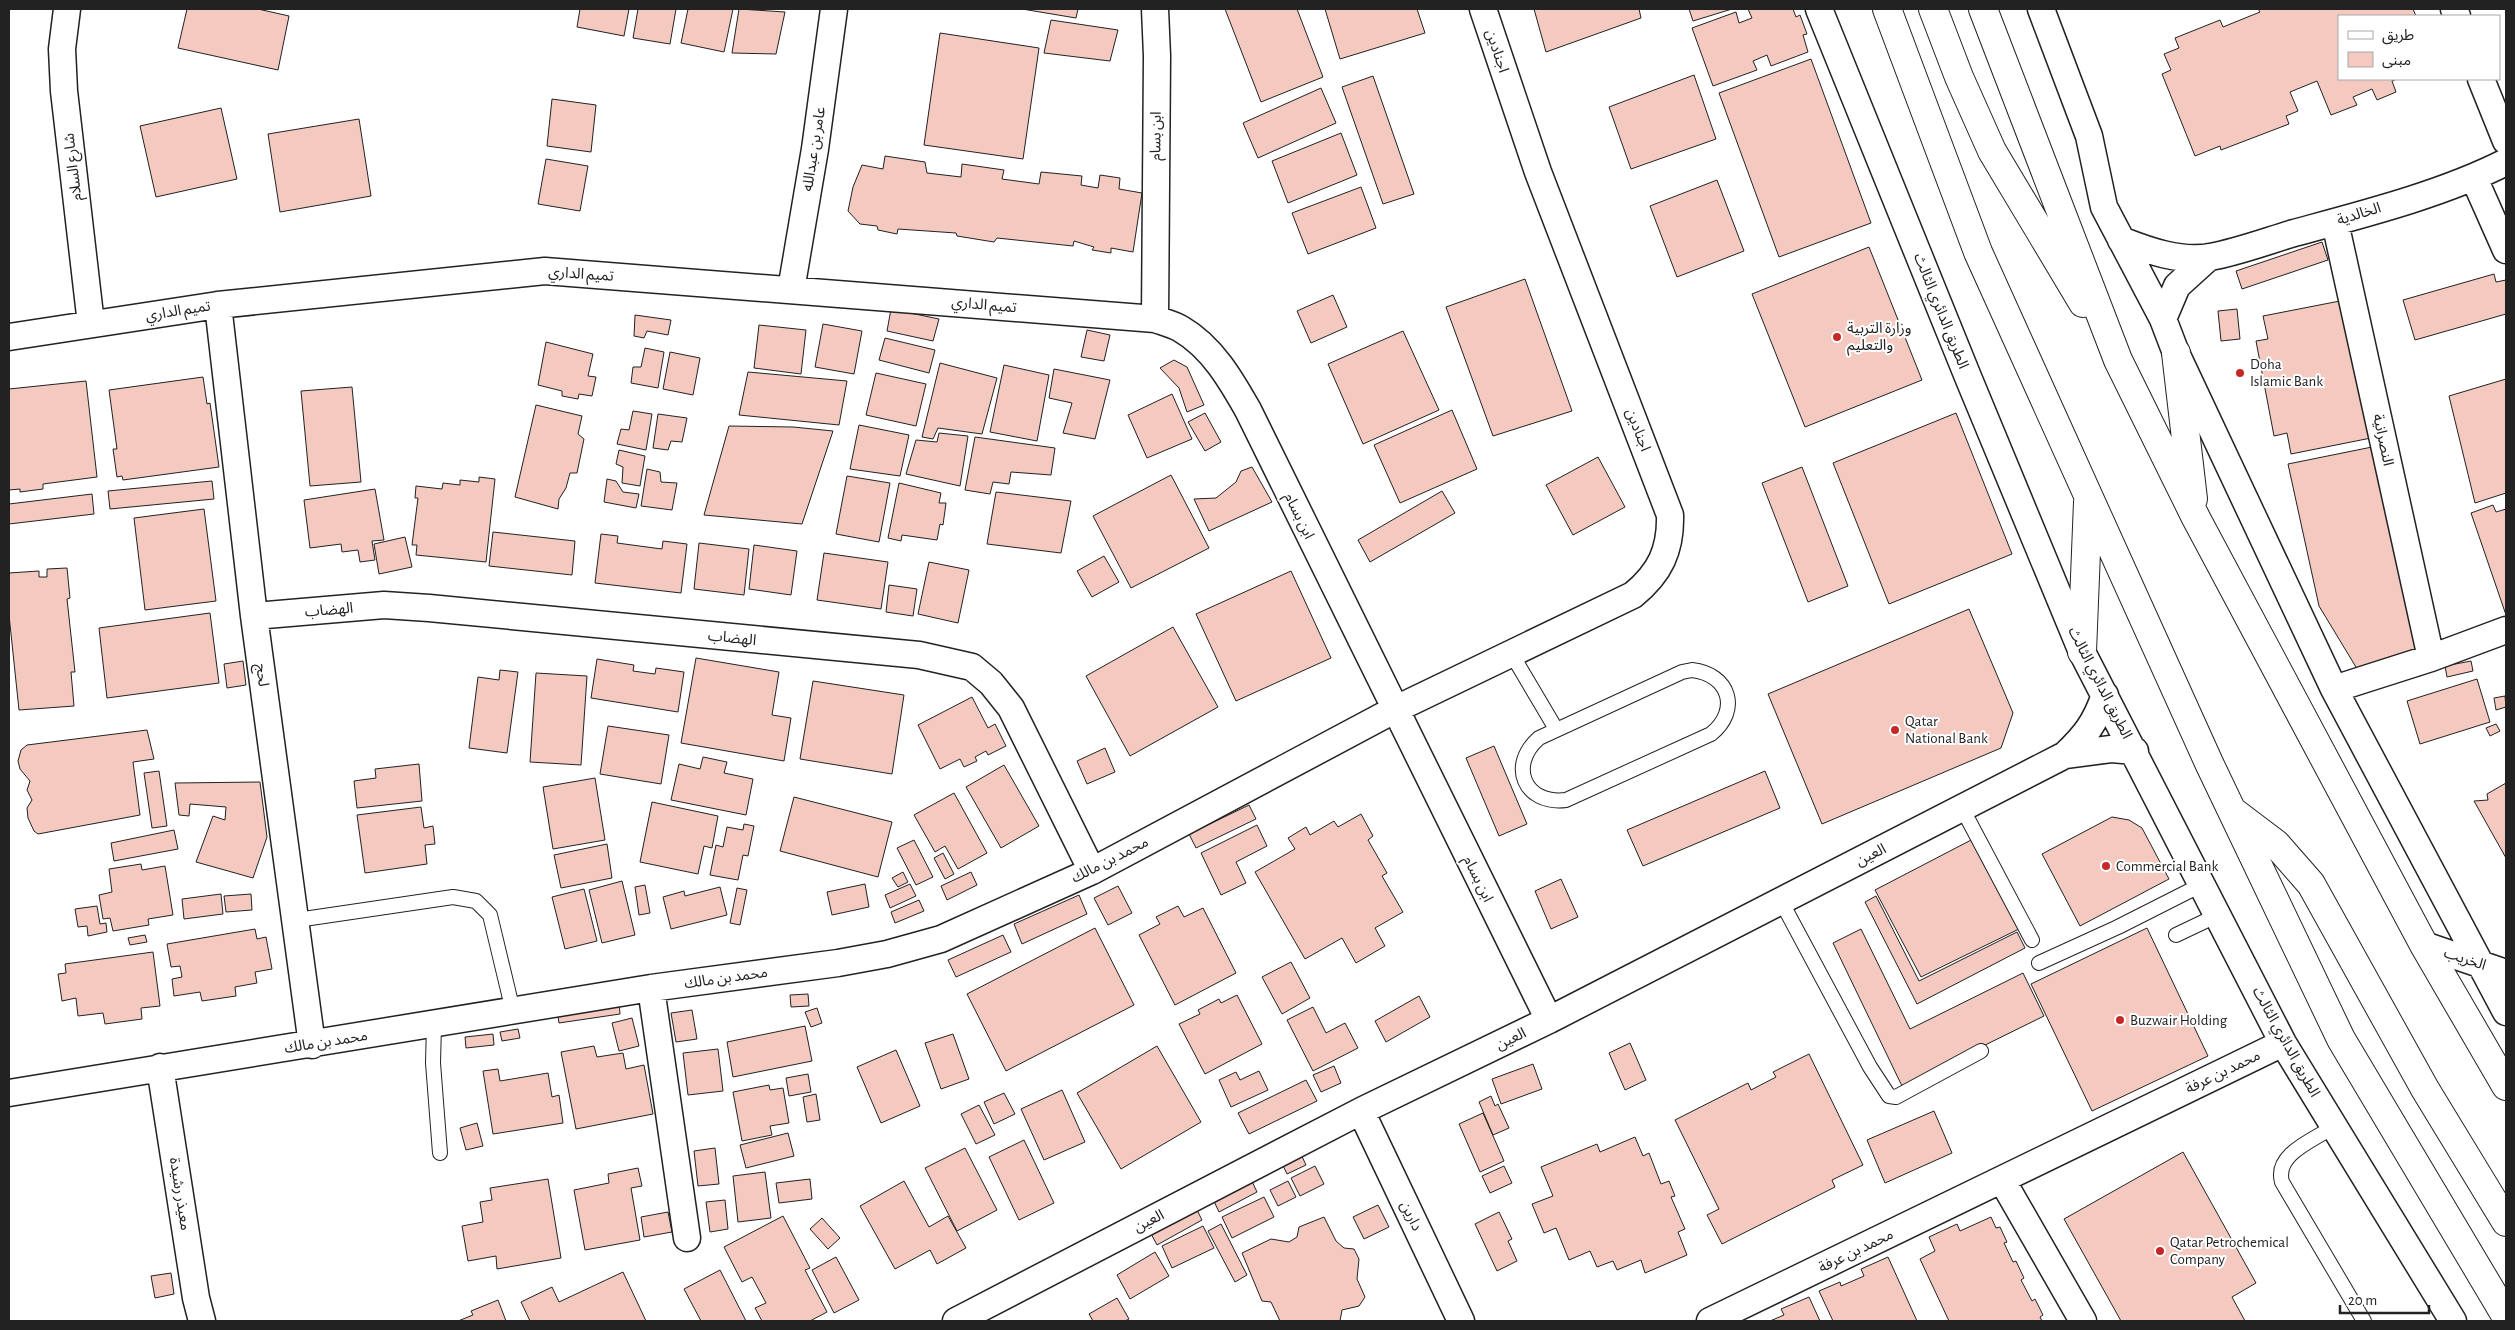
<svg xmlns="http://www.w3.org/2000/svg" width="2515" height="1330" font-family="'Alegreya Sans','Noto Sans Arabic',sans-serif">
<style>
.building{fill:#f3c9c0;stroke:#222}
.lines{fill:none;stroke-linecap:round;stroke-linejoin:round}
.service-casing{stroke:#222;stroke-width:16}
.minor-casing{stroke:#222;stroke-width:29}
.trunk-casing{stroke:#222;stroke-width:30}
.service{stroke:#fff;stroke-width:14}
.minor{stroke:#fff;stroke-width:26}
.trunk{stroke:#fff;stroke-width:28}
.poi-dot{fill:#c62828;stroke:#fff;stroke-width:2}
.labels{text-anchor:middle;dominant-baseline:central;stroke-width:4;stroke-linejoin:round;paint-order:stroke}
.street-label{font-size:15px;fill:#222;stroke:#fff}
.poi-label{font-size:15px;fill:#222;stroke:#fff;text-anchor:start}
</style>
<rect width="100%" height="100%" fill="#fff"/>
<!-- building -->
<path class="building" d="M187,9H258L289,16L278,70L178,48Z
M580,9H629L624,36L577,27Z
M638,9H676L670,44L633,38Z
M688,9H733L724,52L681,43Z
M739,9L785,12L776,54L732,53Z
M1022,9H1078L1076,18Z
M1225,9H1297L1323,77L1261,102Z
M1325,9H1417L1425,33L1340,59Z
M1534,9H1639L1641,18L1546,52Z
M1689,9H1732L1693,21Z
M1748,9H1793L1796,17L1800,15L1807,34L1803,35L1808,52L1771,66L1767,55L1753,61L1757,70L1713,86L1692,28L1736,12L1739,23L1752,18Z
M2258,9H2413L2416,16H2339V79H2397L2392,81L2396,92L2377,100L2372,89L2353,97L2357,105L2331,115L2317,81L2290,92L2298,111L2286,116L2289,124L2221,150L2220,146L2195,156L2162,74L2171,70L2164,54L2179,48L2175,38L2220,20L2223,27L2260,12Z
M1051,20L1118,30L1110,61L1044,53Z
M940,33L1039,48L1023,159L924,145Z
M1811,59L1871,223L1779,257L1719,93Z
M1694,75L1716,139L1631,169L1609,107Z
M1373,76L1414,194L1383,204L1342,87Z
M1321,88L1336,123L1258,158L1243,123Z
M552,99L596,105L591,152L547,146Z
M221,108L237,179L156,197L140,126Z
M359,119L371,196L280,212L268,134Z
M1341,133L1357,175L1288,203L1272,161Z
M885,156L925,162L927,173L961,177L962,164L1004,170L1002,179L1039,184L1041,172L1082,176L1081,185L1098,188L1100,175L1120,178L1119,189L1142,193L1133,252L1111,248V253L1092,250L1094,247L1074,241L1073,246L997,238L994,242L957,236L956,233L898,229L897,234L878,230L877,226L860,224L848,211L853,187L862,165L883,169Z
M546,159L588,166L580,211L538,204Z
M1717,180L1744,251L1677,277L1650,206Z
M1361,187L1376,228L1308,254L1292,213Z
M2322,242L2328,260L2242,289L2236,271Z
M1869,247L1922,380L1805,427L1752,294Z
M2494,274L2496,282L2506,280V314L2415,340L2403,300Z
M1525,279L1572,411L1493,436L1446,307Z
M1333,295L1347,327L1311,343L1297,311Z
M2345,300L2371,438L2291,454L2287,433L2274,436L2256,341L2268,339L2263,316Z
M891,309L939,319L933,341L887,331Z
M2237,309L2240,339L2221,341L2218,311Z
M635,315L671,320L668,335L647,331L644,338L634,336Z
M823,324L862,331L854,374L815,367Z
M759,325L806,330L801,374L754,368Z
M1087,330L1110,335L1104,361L1081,357Z
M1403,331L1439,410L1363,444L1328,364Z
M885,338L935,350L929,373L879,360Z
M546,342L593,354L588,376L596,377L592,396L579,394L578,399L562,396V391L538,385Z
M645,348L664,352L658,388L631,383L633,367H641Z
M670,352L700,358L693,395L663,389Z
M1174,360L1187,367L1204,405L1187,412L1179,388L1160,368Z
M940,363L997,378L982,434L938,428L933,439L922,437Z
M1004,365L1049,375L1037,441L990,432Z
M1054,369L1110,380L1095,439L1063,433L1072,403L1049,398Z
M748,372L847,381L839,425L739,415Z
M876,373L926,384L916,426L866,415Z
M203,377L207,404L210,403L219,467L123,480L122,476L117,477L113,449H117L109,390Z
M2506,379V493L2475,503L2449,396Z
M86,381L97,477L43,484V489L20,492V489L9,490V389Z
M352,387L361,482L310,486L301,391Z
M1172,394L1192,439L1147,458L1128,415Z
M536,405L582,416L578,434L584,439L577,473H570L566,488L559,499L558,509L515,497Z
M1452,410L1477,469L1400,503L1374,445Z
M633,411L652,414L646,450L617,444L621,429L629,430Z
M1205,413L1221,442L1205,451L1188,422Z
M1956,413L2012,554L1889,604L1833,463Z
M658,414L687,418L682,442L671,441L668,450L653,448Z
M859,425L909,435L900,476L850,469Z
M729,426L793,427L833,431L802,524L704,515Z
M939,433L968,436L960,486L906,474L916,440L937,442Z
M975,437L1055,448L1051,475L1011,472L1009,484L993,482L990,494L965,490Z
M2377,446L2420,659L2362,677L2319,606L2288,464Z
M619,450L645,456L640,486L622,483L623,467L616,464Z
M1598,457L1625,507L1573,535L1546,485Z
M1252,467L1272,502L1209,531L1194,499L1216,498L1236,482L1241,471Z
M1802,467L1848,586L1808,602L1762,483Z
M647,469L660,472L661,482L677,483L672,510L641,506Z
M1171,475L1209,548L1131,588L1093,516Z
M847,476L890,483L879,542L836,534Z
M479,477L495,479L486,562L416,555L417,545H412L418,498H415L416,486L442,489L443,483L460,485V480L479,482Z
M607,479L616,481L623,492L639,494L636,508L604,502Z
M212,481L214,499L110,509L108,491Z
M899,483L941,493L939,503H946L943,525L940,524L937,540L902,535L901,541L888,538Z
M375,489L384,540L372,541L375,560L360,562L358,550L342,552L341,544L310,548L304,500Z
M1442,491L1455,513L1370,562L1358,540Z
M996,492L1071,501L1061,553L987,544Z
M92,494L94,514L9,524V504Z
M2493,505L2496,512L2506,509V615L2471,513Z
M204,509L216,601L145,610L134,518Z
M493,532L575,541L572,575L489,566Z
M601,534L618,536L617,543L662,549L663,541L687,544L681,593L595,583Z
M405,537L412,567L379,574L374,544Z
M699,543L749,549L744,595L694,589Z
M754,545L797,551L791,595L749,589Z
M824,553L888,562L881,609L817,600Z
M1104,556L1119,582L1092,597L1077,571Z
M929,562L969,570L958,623L918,614Z
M67,568L70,598L67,599L75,672H71L74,706L19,710L9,615V573L39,571V577H47V569Z
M1291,571L1331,658L1236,701L1196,614Z
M889,585L917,589L913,616L886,612Z
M1969,609L2013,713L2001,748L1822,824L1768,694Z
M210,613L219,683L107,698L99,628Z
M1173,627L1218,707L1130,756L1086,676Z
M696,658L779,672L772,715L791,718L784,761L681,743Z
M597,659L634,665L633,671L655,674L656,668L684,672L678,712L591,698Z
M243,661L246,685L227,688L224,664Z
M2471,661L2473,671L2447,677L2445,666Z
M500,670L518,672L507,753L469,748L478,677L499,680Z
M536,673L587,676L581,765L530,762Z
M2477,679L2490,722L2420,744L2407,701Z
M813,681L904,695L892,774L800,759Z
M2505,696L2506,707L2496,710L2494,698Z
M972,697L988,728L995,724L1006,746L988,755L986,751L975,757L977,761L964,767L960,759L940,769L918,725Z
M2496,724L2500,731L2490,736L2486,728Z
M608,726L669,735L661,784L600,774Z
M147,730L154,759L133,762L140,815L38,834L34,831L28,818L27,808L32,800L27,790L30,781L20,769L18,761L21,750L27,745Z
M1494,746L1527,824L1499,836L1466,758Z
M1105,748L1115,772L1087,784L1077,761Z
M703,757L727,762L724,773L753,779L746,815L671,800L679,764L700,769Z
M419,764L422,801L357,808L354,781L376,778L375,769Z
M1004,765L1039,826L1001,848L966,787Z
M159,771L167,826L152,828L144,773Z
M1765,771L1780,808L1643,866L1627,830Z
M595,778L605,840L553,849L543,787Z
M260,782L267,837L253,878L196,862L213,816L225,820L226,807L190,804L189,816L179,815L175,783Z
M2506,783V858L2474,801L2488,800L2487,794Z
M954,793L987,853L958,869L945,846L935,852L914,815Z
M794,797L892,822L878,877L780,851Z
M652,802L718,816L712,848L704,846L698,874L640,862Z
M1249,805L1256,819L1196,848L1189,834Z
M421,807L424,828L433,826L435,844L425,845L427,864L365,873L357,815Z
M1361,814L1373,836L1368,840L1387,873L1382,876L1403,912L1375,928L1385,946L1356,963L1342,938L1305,959L1255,872L1295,849L1288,838L1306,827L1310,835L1334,821L1338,827Z
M2112,817L2129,820L2142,828L2169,879L2080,926L2042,854Z
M744,824L754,826L748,856L743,855L738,880L710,875L716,845L723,847L727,827L743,830Z
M1257,825L1267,846L1236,862L1246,883L1221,895L1201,853Z
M174,830L178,849L114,861L111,843Z
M1975,838L2021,928L1921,977L1875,890Z
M914,840L933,877L916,885L897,848Z
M607,844L612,878L561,888L554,855Z
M943,853L954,874L945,879L934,858Z
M141,864L142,870L165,866L173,915L148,919L149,925L113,931L110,918L103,919L99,895L112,892L109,869Z
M903,872L908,882L898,887L892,878Z
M971,872L977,885L947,900L941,886Z
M1561,879L1578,917L1551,929L1535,891Z
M622,881L635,935L602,943L589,890Z
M865,884L869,907L832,915L827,892Z
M910,884L916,896L890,908L885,895Z
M645,885L650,913L639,915L635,887Z
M1118,886L1132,913L1108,925L1094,898Z
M720,887L727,915L671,929L663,897L684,891L685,896Z
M737,888L747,890L740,925L730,923Z
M584,889L597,941L565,949L552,897Z
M221,894L223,914L184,919L182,899Z
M251,894L252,910L226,912L224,896Z
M1079,895L1087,914L1022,944L1014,924Z
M1876,896L1919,981L2017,932L2025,948L1917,1004L1865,902Z
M919,900L924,911L895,923L891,912Z
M97,906L100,924L106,923L107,932L88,936L87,926L78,927L75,909Z
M1178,906L1184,917L1203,908L1236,973L1175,1005L1139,935L1160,924L1156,917Z
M1095,928L1134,1005L1006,1071L967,994Z
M2147,928L2208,1056L2092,1111L2031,984Z
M255,929L257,939L266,937L272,969L255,972L257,983L235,987L236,996L202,1001L200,992L174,996L172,979L182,977L180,966L171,967L167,944Z
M1861,929L1910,1029L2023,973L2044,1016L1902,1086L1833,943Z
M145,935L147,942L130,945L128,938Z
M1003,935L1011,952L956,977L948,960Z
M153,952L160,1006L141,1008L142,1019L105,1024L103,1013L78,1016L76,998L62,1001L58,974L66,973L65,964Z
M1291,962L1310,998L1282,1014L1262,977Z
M808,994L809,1006L791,1007L790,995Z
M1237,995L1262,1044L1205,1074L1179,1024L1200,1014L1198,1010L1219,999L1221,1003Z
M1419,996L1430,1017L1386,1042L1375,1021Z
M619,1002L620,1014L559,1023L557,1010Z
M1313,1007L1326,1033L1345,1023L1358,1048L1313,1071L1287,1020Z
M817,1008L822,1023L811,1027L805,1012Z
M692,1010L697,1039L676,1042L671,1013Z
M632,1018L639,1046L619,1051L612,1023Z
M805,1026L812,1061L733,1077L727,1042Z
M518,1029L520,1038L502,1041L500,1032Z
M493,1034L494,1045L466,1048L465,1037Z
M953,1034L969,1079L941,1089L925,1043Z
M1630,1043L1646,1080L1625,1090L1609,1053Z
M594,1046L597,1057L623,1053L626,1069L644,1065L653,1114L576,1129L561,1052Z
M1157,1046L1201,1122L1121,1169L1077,1093Z
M718,1049L723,1091L688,1095L683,1053Z
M896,1050L920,1106L881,1123L857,1067Z
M1809,1054L1863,1165L1832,1180L1835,1187L1722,1244L1707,1215L1719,1209L1675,1120L1748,1083L1751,1090L1776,1077L1773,1072Z
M1533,1064L1542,1089L1501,1104L1492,1079Z
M1334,1066L1341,1083L1321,1092L1313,1075Z
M498,1069L500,1081L548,1073L552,1097L559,1095L563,1123L493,1134L483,1071Z
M1259,1071L1268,1090L1231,1107L1219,1080L1236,1072L1240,1080Z
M808,1074L811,1092L789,1096L786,1078Z
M1306,1080L1317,1101L1249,1134L1238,1113Z
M769,1085L770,1090L783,1088L789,1123L770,1126L772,1135L742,1141L733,1092Z
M1062,1090L1085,1142L1044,1160L1021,1109Z
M1004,1093L1015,1114L994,1124L984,1102Z
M816,1094L820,1120L807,1122L803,1097Z
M1491,1096L1495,1106L1498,1104L1509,1128L1493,1135L1479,1102Z
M979,1105L995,1135L976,1144L961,1114Z
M1934,1111L1952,1153L1885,1183L1867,1140Z
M1483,1113L1504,1161L1480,1172L1459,1124Z
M477,1123L483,1146L466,1150L460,1128Z
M788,1133L794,1156L746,1168L740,1145Z
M1635,1137L1643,1156L1649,1153L1661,1184L1669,1181L1675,1196L1671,1197L1685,1229L1678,1232L1687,1255L1645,1273L1641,1260L1617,1270L1613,1261L1597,1267L1590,1251L1569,1260L1556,1228L1544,1233L1532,1204L1553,1196L1541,1167L1597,1144L1600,1152Z
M1024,1140L1054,1203L1019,1220L989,1157Z
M715,1148L719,1184L698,1186L694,1151Z
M965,1148L997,1210L957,1231L925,1168Z
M1299,1150L1306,1165L1287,1174L1280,1159Z
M2183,1152L2256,1283L2232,1297L2245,1321H2121L2064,1219Z
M1315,1166L1324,1184L1300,1196L1291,1178Z
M1504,1166L1512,1183L1490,1193L1482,1176Z
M638,1168L642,1186L631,1188L640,1240L585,1250L574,1190L609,1183L608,1174Z
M765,1172L771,1218L738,1222L733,1176Z
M1250,1177L1257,1192L1219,1212L1212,1197Z
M548,1179L561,1258L497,1269L496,1256L468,1261L462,1226L483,1222L480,1202L492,1200L490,1188Z
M810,1179L812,1199L779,1203L776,1183Z
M904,1181L929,1227L948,1216L966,1248L937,1264L930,1250L895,1269L860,1206Z
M1288,1181L1296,1197L1278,1206L1270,1190Z
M1264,1197L1274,1217L1232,1238L1222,1217Z
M725,1200L728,1229L710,1232L706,1202Z
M1194,1204L1202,1220L1157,1245L1148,1228Z
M1378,1205L1389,1227L1364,1239L1353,1217Z
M668,1212L672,1232L644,1237L641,1217Z
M1499,1212L1512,1239L1508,1241L1517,1261L1497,1271L1475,1224Z
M783,1216L810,1268L805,1270L827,1312L810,1321H762L755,1308L766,1303L752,1277L742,1282L724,1247Z
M1324,1217L1336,1241L1344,1248L1354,1249L1359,1259L1357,1279L1365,1297L1359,1306L1342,1310L1340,1321H1280L1271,1302L1262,1301L1242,1253L1271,1239L1289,1242L1297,1237L1299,1227Z
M1991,1217L1996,1228L2000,1227L2007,1242L2004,1243L2013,1262L2016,1261L2024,1278L2021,1280L2032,1301L2035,1299L2043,1315L2040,1317L2042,1321H1949L1920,1259L1935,1251L1929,1237L1957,1224L1960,1231Z
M822,1218L840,1238L828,1249L810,1229Z
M1221,1224L1247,1275L1235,1282L1208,1231Z
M1203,1226L1214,1248L1172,1268L1162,1246Z
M1155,1252L1169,1276L1130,1299L1117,1275Z
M836,1257L859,1300L834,1313L812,1270Z
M1888,1257L1917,1321H1833L1819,1291L1840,1282L1841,1286L1864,1276L1861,1269Z
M720,1270L746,1321H701L684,1289Z
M623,1272L646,1321H530L521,1302L552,1287L559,1302Z
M171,1273L174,1294L155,1298L151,1276Z
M1809,1297L1820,1321H1770L1784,1315L1781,1309Z
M1117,1298L1129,1319L1125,1321H1093L1089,1314Z
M498,1300L506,1321H458L473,1315L471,1311Z"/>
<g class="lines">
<!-- service casing -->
<g class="service-casing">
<path id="service" d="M1511,653L1556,729
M1692,670C1729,674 1741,710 1711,734L1566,800C1524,805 1508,765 1539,738L1682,672Z
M1962,808L2032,940
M1781,901L1870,1067L1889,1096L1896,1097L1981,1051
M297,920L453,897L476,901L490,915L513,1011
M2176,935L2218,915
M2039,963L2118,927L2203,884
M434,1024L433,1063L440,1153
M2333,1127C2314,1140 2274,1154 2282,1182L2364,1321"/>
</g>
<!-- minor casing -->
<g class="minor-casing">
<path id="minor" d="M67,9L62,49L64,91L91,324
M1155,9L1157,56L1155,319C1163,322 1173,324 1181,329C1212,347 1231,380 1248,410L1549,1020
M1819,9L1968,377L2082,652L2283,1043L2453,1321
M2041,9L2089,136L2104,207L2163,319L2176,353L2334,689L2506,1012
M2454,9L2457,16
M2481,79L2506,141
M2474,178L2506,250
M2335,222L2431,658
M2121,240C2149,251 2180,262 2210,257C2238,252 2267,241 2294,233C2364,214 2443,194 2506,162
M791,290L815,149L834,9
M218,305L254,616L312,1045
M2163,319L2177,286L2209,257
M9,337L218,305L545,271L1155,319
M254,616L384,605L429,608L919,655L972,667L991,683L1011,708L1092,871
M2334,689L2431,658L2506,630
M2065,755L2111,749L2135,751
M2424,945L2506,973
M651,988L687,1238
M160,1067L196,1298L202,1321
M9,1093L651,988L838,963L887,954L941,939L1092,871L1394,710L1633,595C1660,573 1671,550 1670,515L1538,172L1483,9
M1361,1111L1461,1321
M2002,1180L2083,1321
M956,1321L1361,1111L1549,1020L2065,755C2086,735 2095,723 2105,695
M1710,1321L2283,1043"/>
</g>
<!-- trunk casing -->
<g class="trunk-casing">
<path id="trunk" d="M1887,9L1978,252L2209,763L2341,1039L2506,1316
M1933,9L1959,77L1992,151L2083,303
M1983,9L2118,360L2196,518L2424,945L2506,1086
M2176,353L2193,499
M2082,652L2088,502
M2235,813L2276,844L2311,884L2425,1089L2506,1222"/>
</g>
<!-- service -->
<use href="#service" class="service"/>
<!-- minor -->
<use href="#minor" class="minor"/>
<!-- trunk -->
<use href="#trunk" class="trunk"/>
</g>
<!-- markers -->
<g class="poi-dot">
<circle cx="1837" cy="337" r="5"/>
<circle cx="2240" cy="373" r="5"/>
<circle cx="1895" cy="730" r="5"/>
<circle cx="2106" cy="866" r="5"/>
<circle cx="2120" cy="1020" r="5"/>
<circle cx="2160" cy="1251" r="5"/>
</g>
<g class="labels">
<!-- street labels -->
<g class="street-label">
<text transform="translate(1497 51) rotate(72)">اجنادين</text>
<text transform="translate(1156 136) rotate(-89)">ابن بسام</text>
<text transform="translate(814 149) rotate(-81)">عامر بن عبدالله</text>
<text transform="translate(73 167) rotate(-97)">شارع السلام</text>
<text transform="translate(2359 214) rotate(-17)">الخالدية</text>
<text transform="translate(581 274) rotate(4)">تميم الداري</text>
<text transform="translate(984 305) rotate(5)">تميم الداري</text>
<text transform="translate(178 311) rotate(-9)">تميم الداري</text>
<text transform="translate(1941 311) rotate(68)">الطريق الدائري الثالث</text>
<text transform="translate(1638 430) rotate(69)">اجنادين</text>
<text transform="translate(2383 440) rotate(78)">النصرانية</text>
<text transform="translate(1299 516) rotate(64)">ابن بسام</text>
<text transform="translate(329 610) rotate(-5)">الهضاب</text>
<text transform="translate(732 638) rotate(6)">الهضاب</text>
<text transform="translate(262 675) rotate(82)">لحج</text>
<text transform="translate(2100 683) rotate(63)">الطريق الدائري الثالث</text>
<text transform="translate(1871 855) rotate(-27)">العين</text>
<text transform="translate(1110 860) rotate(-27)">محمد بن مالك</text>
<text transform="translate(1478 879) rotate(64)">ابن بسام</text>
<text transform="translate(2465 959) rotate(18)">الخريب</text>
<text transform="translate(726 978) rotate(-8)">محمد بن مالك</text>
<text transform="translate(1511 1039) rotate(-26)">العين</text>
<text transform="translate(326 1042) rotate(-9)">محمد بن مالك</text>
<text transform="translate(2286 1042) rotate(61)">الطريق الدائري الثالث</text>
<text transform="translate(2223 1072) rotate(-26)">محمد بن عرفة</text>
<text transform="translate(180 1194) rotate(81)">معيذر رشيدة</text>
<text transform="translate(1411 1216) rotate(64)">دارين</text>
<text transform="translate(1149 1221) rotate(-27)">العين</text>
<text transform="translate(1856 1251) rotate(-26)">محمد بن عرفة</text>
</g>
<!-- poi labels -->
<g class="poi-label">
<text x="1847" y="328">وزارة التربية<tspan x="1847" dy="17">والتعليم</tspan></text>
<text x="2250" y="364">Doha<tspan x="2250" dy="17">Islamic Bank</tspan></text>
<text x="1905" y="721">Qatar<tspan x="1905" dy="17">National Bank</tspan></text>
<text x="2116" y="866">Commercial Bank</text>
<text x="2130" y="1020">Buzwair Holding</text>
<text x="2170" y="1242">Qatar Petrochemical<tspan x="2170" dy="17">Company</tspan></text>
</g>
</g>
<!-- border -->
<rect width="2515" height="1330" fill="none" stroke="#222222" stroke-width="20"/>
<!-- legend -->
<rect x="2338" y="15" width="162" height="65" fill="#ffffff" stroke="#a7a7a7"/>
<rect x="2348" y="31" width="25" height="8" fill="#ffffff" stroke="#a7a7a7"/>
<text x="2382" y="40" font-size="15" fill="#222222">طريق</text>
<rect x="2348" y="52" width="25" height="15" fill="#f3c9c0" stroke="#a7a7a7"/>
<text x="2382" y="65" font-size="15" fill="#222222">مبنى</text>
<!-- scale -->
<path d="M2340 1305v8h89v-8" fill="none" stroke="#222222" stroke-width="2.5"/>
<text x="2348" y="1305" font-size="15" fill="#222222" stroke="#ffffff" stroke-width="4" paint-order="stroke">20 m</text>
</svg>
